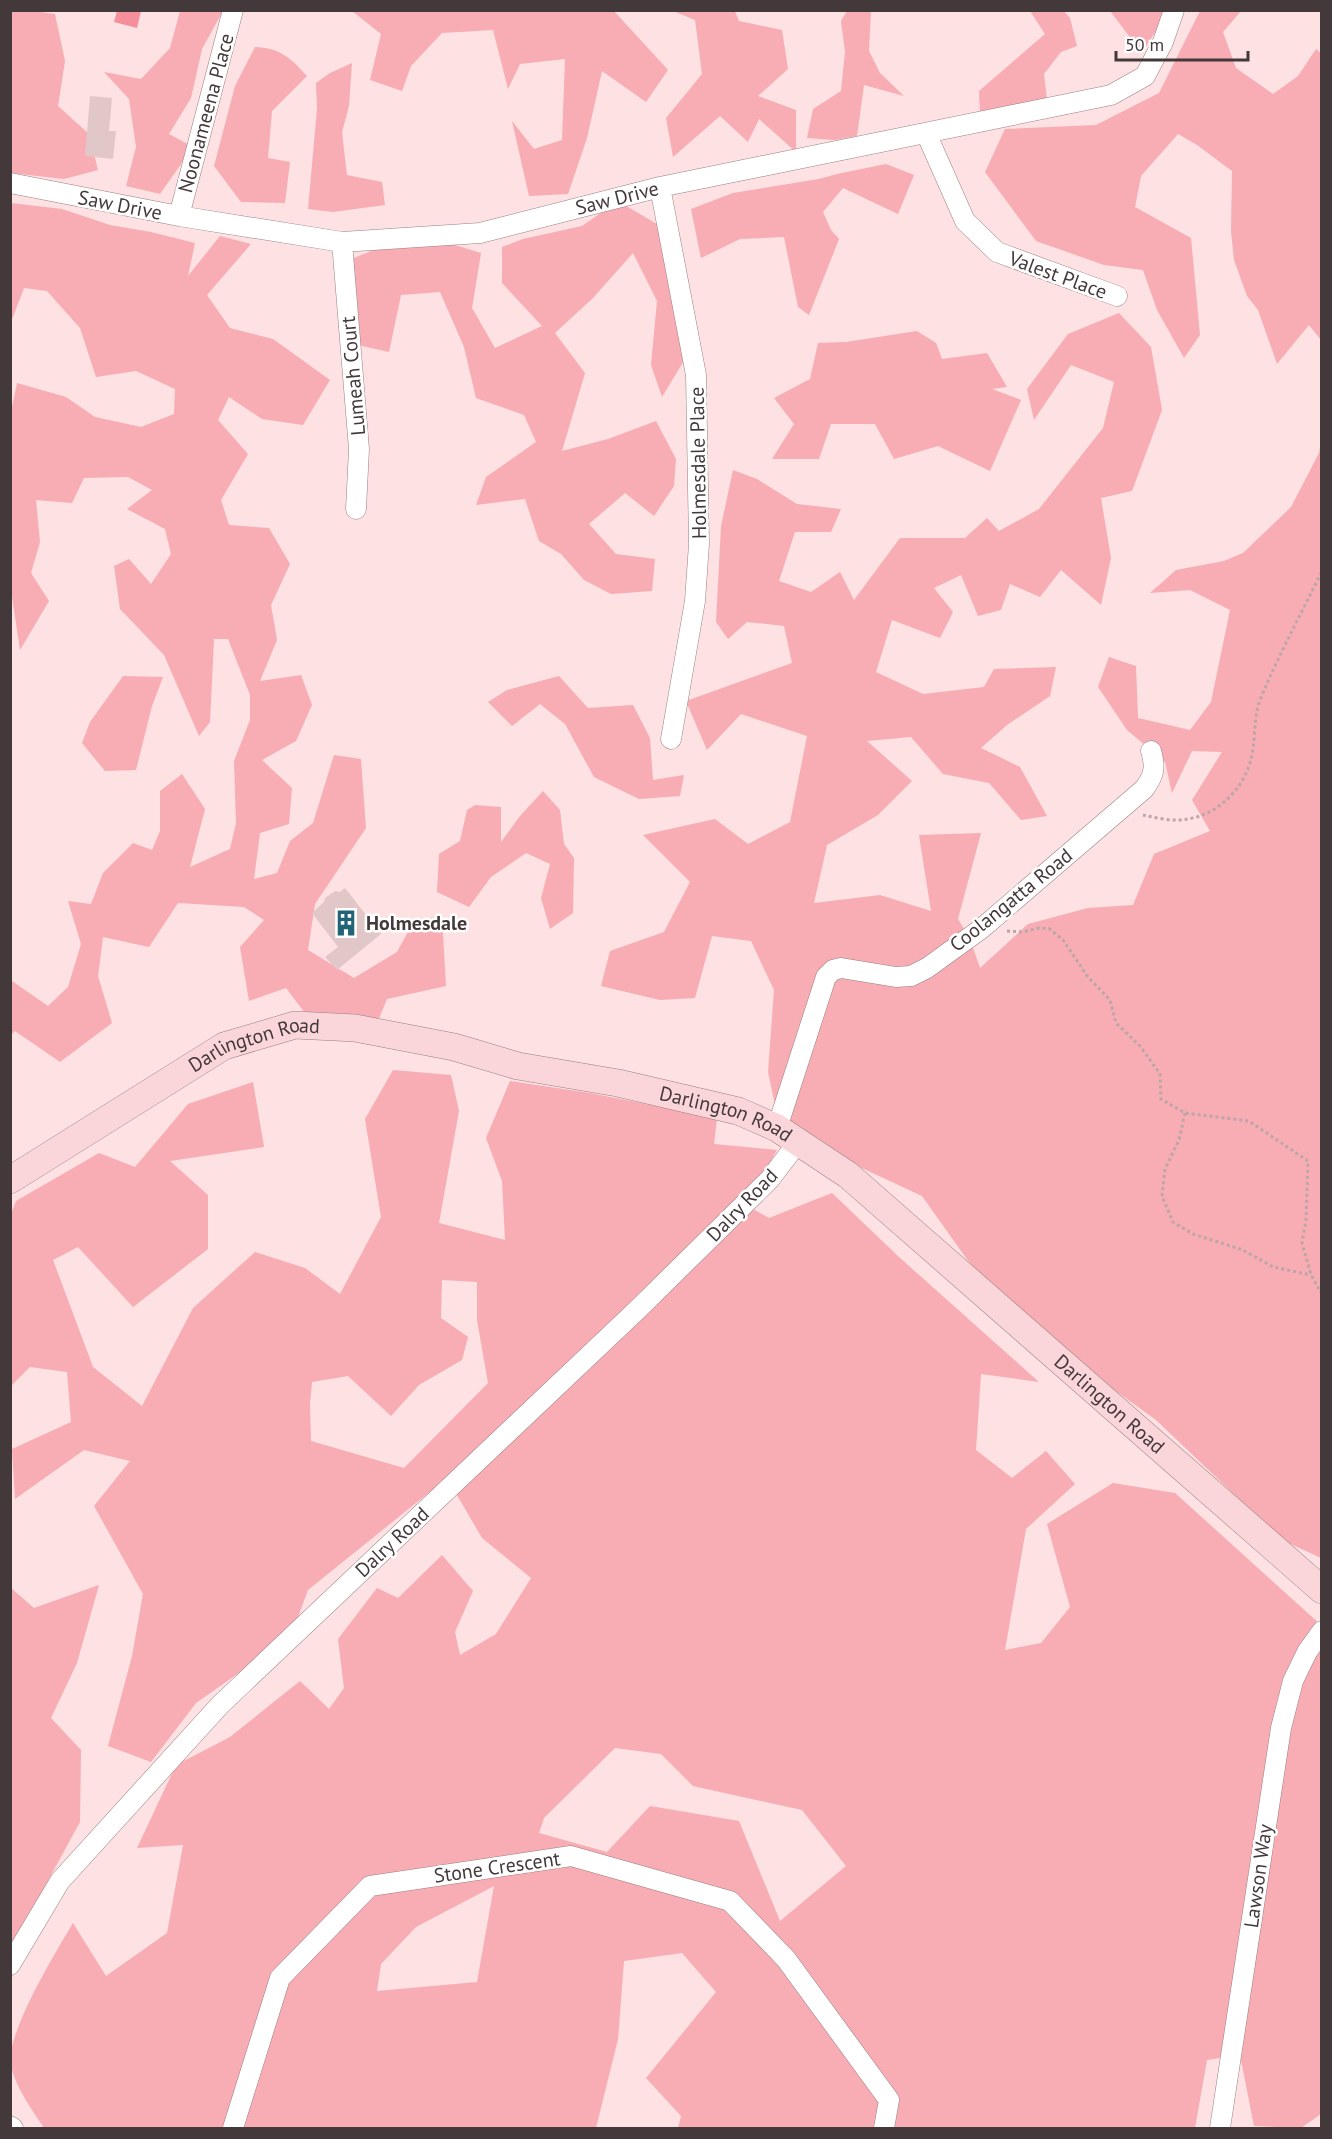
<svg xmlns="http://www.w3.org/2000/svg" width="1332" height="2139" font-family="'PT Sans',sans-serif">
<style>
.green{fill:#f8acb3;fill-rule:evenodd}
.water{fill:#f58f9b}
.building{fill:#e2c7c9}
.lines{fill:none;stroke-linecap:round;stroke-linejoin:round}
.street-casing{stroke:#998082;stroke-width:21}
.secondary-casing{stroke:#998082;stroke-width:28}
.path{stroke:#bca6a8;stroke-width:3;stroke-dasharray:3 3;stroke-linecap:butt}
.street{stroke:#fff;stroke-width:20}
.secondary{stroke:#fad5da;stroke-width:27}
.labels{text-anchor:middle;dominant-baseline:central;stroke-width:5;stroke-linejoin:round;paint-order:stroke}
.street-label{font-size:20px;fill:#44393a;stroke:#fff}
.poi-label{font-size:20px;font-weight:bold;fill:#44393a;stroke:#fff;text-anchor:start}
</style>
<rect width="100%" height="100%" fill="#fde1e3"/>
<!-- green -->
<path class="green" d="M11,11H32L55,14L65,61L58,106L89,134L98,170L64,179L11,173Z
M180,11H223L202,49L191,98L169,134L193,147L160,194L126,186L136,147L129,99L104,72L141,79L170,48Z
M352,11H614L668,70L646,102L602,71L587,138L568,194L529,196L512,121L534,149L562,140L565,59L520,64L508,89L493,30L442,33L411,66L402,91L370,80L381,34Z
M673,11H735L739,21L782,30L788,69L758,96L796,110V152L759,119L748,142L720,116L673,157L666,118L702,74L695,20Z
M847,11H871L869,51L880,73L904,96L864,85L857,136L835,140L807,138L813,109L841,91L845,52L841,21Z
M1030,11H1064L1070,18L1077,46L1061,52L1044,74L1047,100L980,114L979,91L1045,34Z
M1110,11H1163L1159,26L1142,53Z
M1200,11H1241L1223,32L1236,68L1273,94L1298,76L1316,49L1321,53V340L1309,325L1277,364L1258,310L1247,296L1234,260L1231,231L1232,171L1197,145L1178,134L1141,176L1135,207L1191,238L1200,335L1184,358L1157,310L1143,270L1104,265L1036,241L985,172L1005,129L1096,125L1159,93Z
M255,47C280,48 291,58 307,76L272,111L268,158L290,162L285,203L241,202L214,166L235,86Z
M352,63L349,106L342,132L347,175L382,182L385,205L333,212L308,209L317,109L316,83L330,73Z
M886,164L914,175L898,214L843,188L823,212L831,230L839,239L809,315L798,307L784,237L740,239L701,258L691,209L733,193L819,179L837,174Z
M618,201L677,236L674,316L694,344L662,397L651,365L657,301L633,253L593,298L555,333L585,373L562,451L608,439L656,421L676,459L674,486L654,516L625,493L589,524L616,554L655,559L652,591L611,594L584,580L561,554L539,541L525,499L476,505L486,477L536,442L524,415L476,398L464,347L440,292L401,295L389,352L358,345L349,260L381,247L442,241L481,253L472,308L495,348L542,326L502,283V247L523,239L582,226Z
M11,203L62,209L110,225L151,232L195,243L188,276L220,236L251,244L207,295L230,328L273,339L330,380L303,425L262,419L229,397L218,420L248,454L221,500L229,525L269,528L290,564L271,605L277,640L260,681L301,675L312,705L296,741L262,760L292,788L289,824L260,833L254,879L277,873L290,841L313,823L334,755L361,759L366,828L315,904L308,950L354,978L397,952L415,919L442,917L446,986L387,999L378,1021L308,1017L286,988L249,1001L240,947L264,920L244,907L178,903L149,947L103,937L98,976L112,1023L60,1062L15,1031L11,1035V982L12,981L48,1006L68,987L81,944L68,901L91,904L103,873L133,843L152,850L160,831V791L182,774L205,809L190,867L230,849L236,823L234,761L250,720V695L228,639H214L210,722L199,736L164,655L120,609L114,566L129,559L151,584L171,554L165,529L127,509L152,490L128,477L84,478L72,503L36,500L40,542L31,573L49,601L20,650L12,597L11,475V412L17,383L66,397L95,417L141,427L174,414L175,389L136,371L96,377L80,328L47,291L24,288L11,322Z
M1119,313L1151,347L1162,410L1132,491L1101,498L1111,558L1101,605L1061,570L1040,597L1010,584L1001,610L978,616L961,575L934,588L953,612L940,638L892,620L876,672L923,694L984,687L994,669L1056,667L1050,696L1007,725L981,748L1020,767L1047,816L1021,820L989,783L943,774L911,737L867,741L912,781L878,815L827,845L814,903L880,895L931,911L919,835L981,833L958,919L970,939L980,968L1028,924L1088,908L1133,905L1154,854L1210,831L1192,800L1222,752L1192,751L1172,793L1165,762L1127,730L1098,687L1109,657L1136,666L1138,718L1190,730L1211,702L1230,610L1190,590L1150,593L1176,570L1224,561L1243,553L1291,507L1319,453L1321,442V1558L1282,1540L1156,1420L1045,1340L971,1265L922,1196L836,1156L779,1124L768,1072L774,990L751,941L712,936L695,998L660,1000L601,986L610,951L664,932L690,882L643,835L715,819L748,844L790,822L807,736L741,714L707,750L686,701L792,663L784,626L747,622L728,639L716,622L721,526L733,470L757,479L797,504L841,509L831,532H795L779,581L811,592L840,572L854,600L900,538H965L987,518L999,531L1039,509L1103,428L1114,382L1071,365L1034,420L1027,389L1068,334Z
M917,331L936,343L942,359L987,353L1007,387L992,389L1021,400L990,471L938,446L894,459L875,424H831L819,459H772L794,424L774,398L810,379L818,343L846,342Z
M123,676L163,677L152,706L136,770L105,771L82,743L90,722Z
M559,676L588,708L633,705L650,738L653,780L684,775L680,796L639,799L594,777L565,724L540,704L512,726L488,702L507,690Z
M543,791L560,810L564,844L574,858L573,913L550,929L541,898L550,864L526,853L491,877L469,907L437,892L439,854L460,841L467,810L475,805L501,807V842L520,816Z
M393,1070L451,1075L459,1111L439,1223L505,1240L502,1181L486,1138L510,1081L590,1093L717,1118L714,1144L777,1150L746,1205L769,1218L832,1193L899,1257L1039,1382L981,1374L976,1450L1012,1478L1046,1451L1075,1484L1026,1529L1005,1650L1041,1643L1070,1607L1047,1524L1113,1483L1175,1493L1321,1625V2114L1301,2128L1254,2126L1240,2055L1207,2060L1195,2128H678L681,2116L646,2078L716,1992L682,1953L624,1961L618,2039L596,2128H44C32,2110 17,2089 11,2067C3,2038 57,1950 73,1923L106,1976L167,1933L183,1845L137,1848L176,1765L230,1737L300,1681L329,1709L344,1688L338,1639L377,1588L398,1598L442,1555L473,1591L455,1632L460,1655L496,1634L531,1578L482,1538L447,1478L308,1590L291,1636L196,1703L151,1762L108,1746L132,1656L143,1594L94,1506L130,1461L84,1450L15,1499L12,1449L71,1422L67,1372L30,1367L11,1386L10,1217L16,1201L99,1153L135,1167L188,1104L253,1082L264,1147L170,1161L208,1195V1249L133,1307L78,1247L53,1260L93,1367L142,1406L193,1308L255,1252L305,1268L340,1294L381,1217L365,1119ZM442,1280L477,1282V1320L488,1383L404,1468L311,1441L310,1404L312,1382L348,1376L391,1416L419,1385L462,1360L468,1337L441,1318ZM615,1748L661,1754L693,1786L802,1810L846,1866L780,1921L739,1821L650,1806L607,1852L539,1833L544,1818ZM494,1886L477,1982L377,1991L381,1964L416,1927Z
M99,1585L77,1663L51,1718L81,1750L80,1822L32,1910L11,1981V1588L34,1608Z"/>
<!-- water -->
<path class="water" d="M117,11H141L137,28L114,22Z"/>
<!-- building -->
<path class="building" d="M90,96L112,98L109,131H116L113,159L85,156Z
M345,888L381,934L337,970L325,957L338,947L312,913L324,902L325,898L335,891L340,892Z"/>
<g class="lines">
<!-- street casing -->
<g class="street-casing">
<path id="street" d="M926,133L965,221L997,252L1117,296
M10,183L179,216L342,242L480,233L660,187L1111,95L1145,76L1163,42L1174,10
M660,187L696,375L699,544L695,601L671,739
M179,216L233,10
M342,242L359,449L356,509
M777,1128L826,977L833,970L841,968L896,977L911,976L927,968L981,929L1144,789C1154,776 1156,767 1151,751
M10,1965L60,1881L220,1705L637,1310L770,1179L799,1141
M10,2126L13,2128
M233,2128L280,1978L370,1886L571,1856L730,1901L786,1959L889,2100L884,2128
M1220,2128L1281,1728L1293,1681L1307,1652L1322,1631"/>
</g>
<!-- secondary casing -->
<g class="secondary-casing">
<g id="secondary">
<path id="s1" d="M10,1180L224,1046L295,1025L355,1028L454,1047L518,1066L618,1083L738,1111L777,1128L848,1175L1322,1590"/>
</g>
</g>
<!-- path -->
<path class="path" d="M1143,815C1157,818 1174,822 1188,819C1219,814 1244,788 1251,759C1256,740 1253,718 1260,700C1278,656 1301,614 1322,571
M1007,931L1023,932L1039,928L1050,929L1063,940L1088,977L1110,1000L1116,1023L1140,1046L1160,1074L1161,1099L1185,1113L1249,1121L1308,1161L1306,1221L1302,1243L1311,1275L1322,1294
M1185,1113L1179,1140L1165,1169L1162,1196L1173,1222L1193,1234L1243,1250L1273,1267L1311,1275"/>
<!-- street -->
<use href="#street" class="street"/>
<!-- secondary -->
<use href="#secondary" class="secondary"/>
</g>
<!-- icons -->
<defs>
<g id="building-bare" transform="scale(2.07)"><path d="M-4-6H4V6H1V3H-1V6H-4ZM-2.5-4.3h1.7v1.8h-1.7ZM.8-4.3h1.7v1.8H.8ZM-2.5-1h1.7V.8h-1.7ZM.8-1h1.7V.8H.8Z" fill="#226377" stroke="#fff" stroke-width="2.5" paint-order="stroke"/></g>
</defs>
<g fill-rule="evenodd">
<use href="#building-bare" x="346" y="923"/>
</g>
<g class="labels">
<!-- street labels -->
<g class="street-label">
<text transform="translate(206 113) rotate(-75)">Noonameena Place</text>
<text transform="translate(617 198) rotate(-14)">Saw Drive</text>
<text transform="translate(120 205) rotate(11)">Saw Drive</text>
<text transform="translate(1058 275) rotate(20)">Valest Place</text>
<text transform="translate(353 376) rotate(-95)">Lumeah Court</text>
<text transform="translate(698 463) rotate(-91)">Holmesdale Place</text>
<text transform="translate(1011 900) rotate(-39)">Coolangatta Road</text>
<text stroke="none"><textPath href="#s1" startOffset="282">Darlington Road</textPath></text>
<text stroke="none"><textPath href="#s1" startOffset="768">Darlington Road</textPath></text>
<text transform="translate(742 1205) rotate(-46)">Dalry Road</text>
<text stroke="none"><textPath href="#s1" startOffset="1254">Darlington Road</textPath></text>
<text transform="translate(392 1542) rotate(-43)">Dalry Road</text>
<text transform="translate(497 1867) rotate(-8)">Stone Crescent</text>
<text transform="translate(1258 1876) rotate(-82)">Lawson Way</text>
</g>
<!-- poi labels -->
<g class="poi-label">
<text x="366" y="923">Holmesdale</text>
</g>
</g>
<!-- border -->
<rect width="1332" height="2139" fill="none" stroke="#44393a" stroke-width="24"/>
<!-- scale -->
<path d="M1116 51v9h132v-9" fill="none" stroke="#44393a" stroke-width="3"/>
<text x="1125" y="51" font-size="18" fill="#44393a" stroke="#ffffff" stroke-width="4.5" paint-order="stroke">50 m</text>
</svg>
